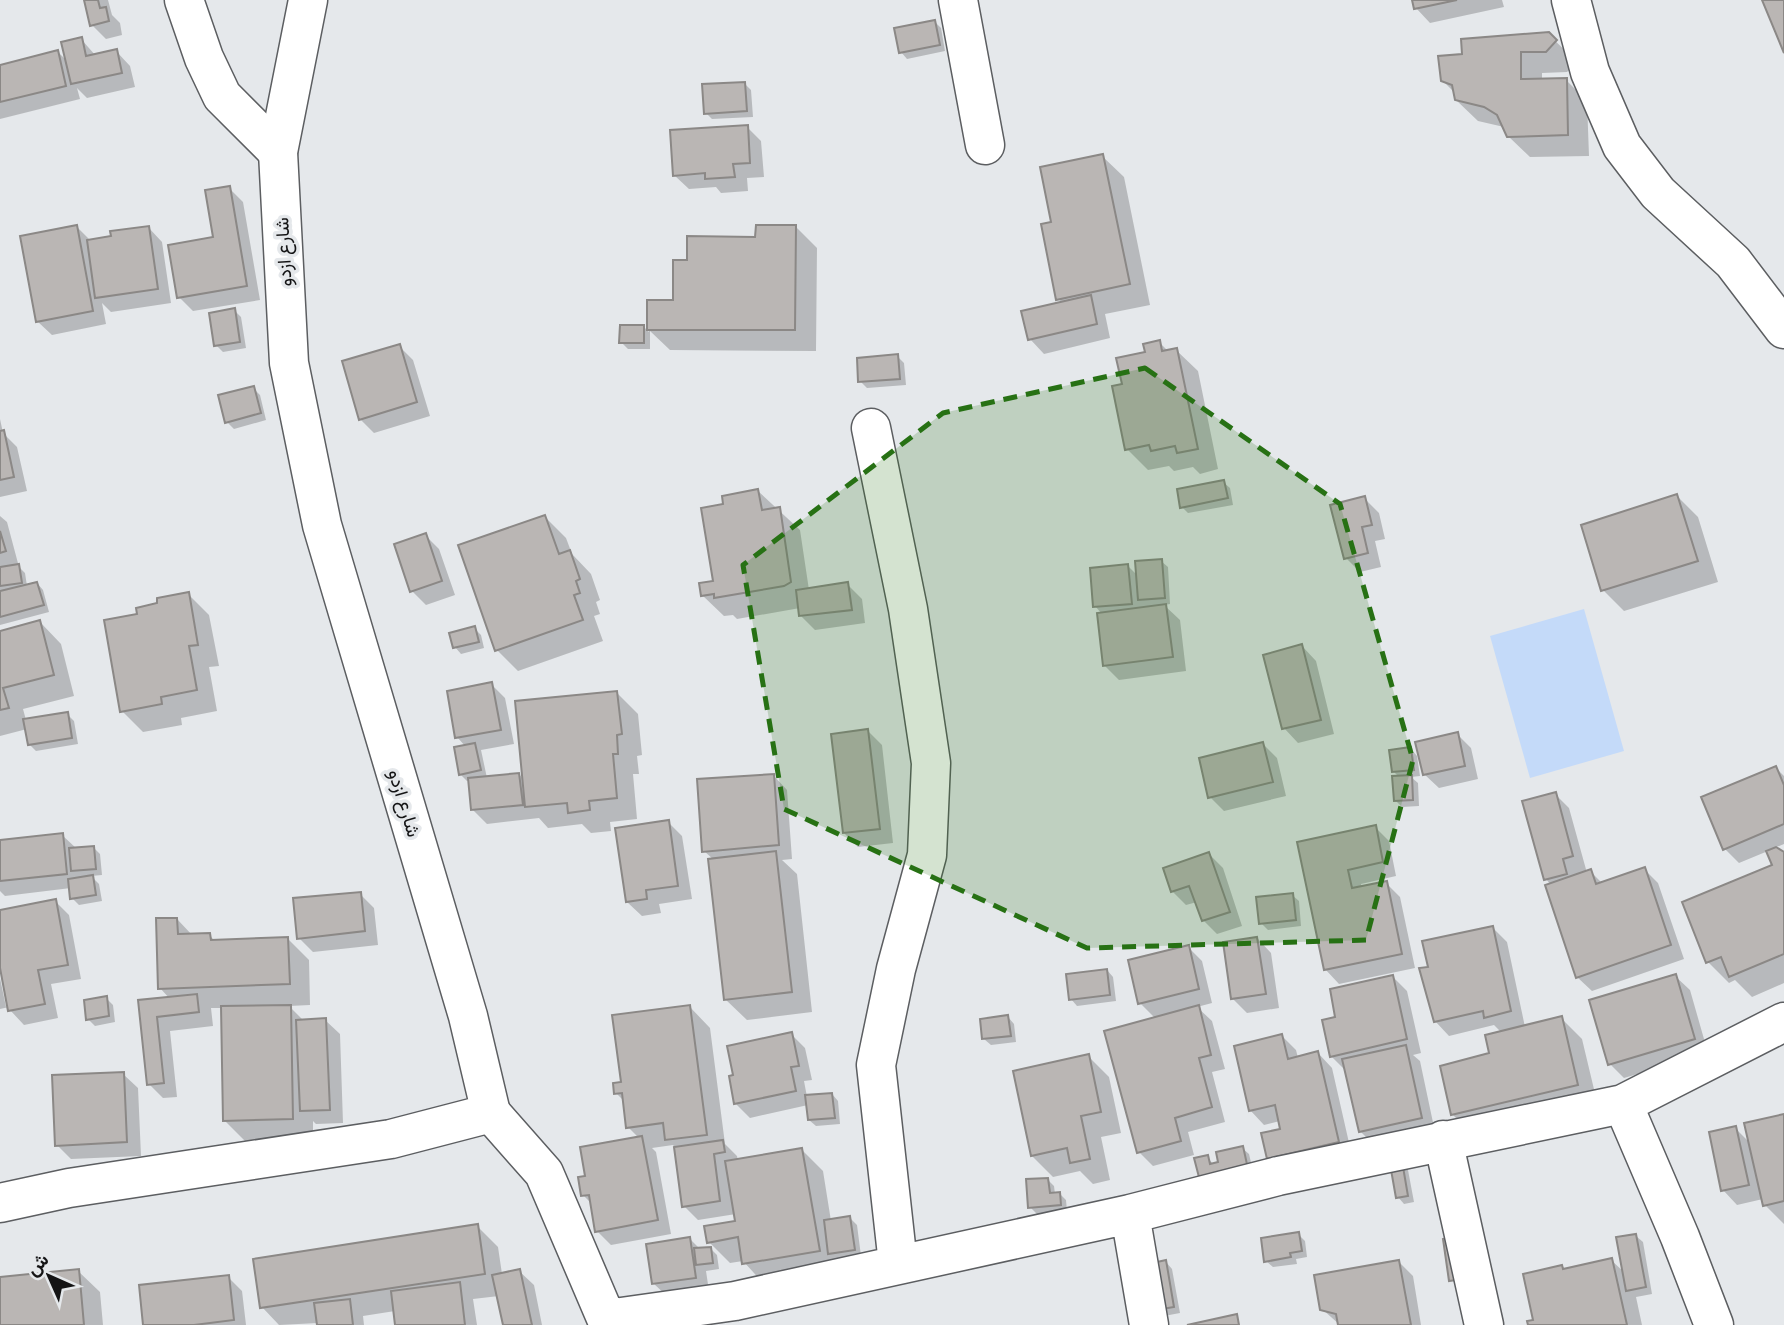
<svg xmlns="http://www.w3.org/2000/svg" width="1784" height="1325" font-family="'Archivo Narrow',Vazirmatn,sans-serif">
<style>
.green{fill:#c4daf9}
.shadow{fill:#0003}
.building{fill:#bab6b4;stroke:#8b8886;stroke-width:2}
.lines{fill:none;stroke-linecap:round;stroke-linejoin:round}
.minor-casing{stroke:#5c5e61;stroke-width:41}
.major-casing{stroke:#5c5e61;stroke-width:41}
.minor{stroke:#fff;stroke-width:38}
.major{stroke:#fff;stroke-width:38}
.marked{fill:#277114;fill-opacity:0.2;stroke:#277114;stroke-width:5;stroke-dasharray:14 9;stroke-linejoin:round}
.labels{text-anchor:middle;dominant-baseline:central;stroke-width:7;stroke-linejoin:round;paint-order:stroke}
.street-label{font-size:19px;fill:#141415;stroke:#e5e8eb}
</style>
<rect width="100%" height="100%" fill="#e5e8eb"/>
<!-- green -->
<path class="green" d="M1584,609L1624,751L1530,778L1490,636Z"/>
<!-- shadow -->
<path class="shadow" d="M86,0H108L112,15L120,23L122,35L106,39L92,25Z
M1414,0H1502L1504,7L1430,23L1416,8Z
M934,21L941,28L945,51L907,59L901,52Z
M1548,34L1577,62L1567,72L1542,73V81L1566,80L1587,101L1589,156L1530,157L1508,136L1504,127L1478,121L1456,100L1455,93L1442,80L1464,55Z
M81,39L96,56L116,51L130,66L135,87L87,98L77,88L80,99L0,119V66L58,52L68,62Z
M744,83L751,90L753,117L712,119L706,113Z
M747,127L761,141L764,177L747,178L748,191L721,193L716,187L689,189L674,175Z
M1102,156L1124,177L1150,305L1105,314L1110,338L1044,354L1030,339L1063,303L1058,299L1053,224Z
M229,188L243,202L260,300L193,311L179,297L215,238Z
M77,227L91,241L148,227L162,242L171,303L111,312L102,303L106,324L52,335L37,321Z
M796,227L817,248L816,351L670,350L650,331V349H628L621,342L644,327L649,332V302H674L689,261Z
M234,310L241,317L246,348L223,352L216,345Z
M1159,342L1169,352L1176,350L1198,371L1218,469L1200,474L1193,467L1174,471L1169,466L1148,470L1127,449L1124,385L1147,353Z
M399,346L413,360L430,416L374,433L360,419Z
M897,356L904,363L906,385L867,388L860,381Z
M253,388L260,395L266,420L234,429L227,422Z
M0,419L3,433L17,447L27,491L0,497Z
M1223,482L1230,488L1233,505L1188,513L1182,507Z
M758,491L800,530L809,590L847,584L862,599L865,623L815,630L801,616L800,608L737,619L733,615L724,616L702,595L715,582L725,505Z
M1677,496L1698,517L1718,582L1624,611L1603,590Z
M1364,498L1379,513L1385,539L1375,541L1381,567L1360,572L1346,558Z
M0,516L7,522L19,567L25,573L27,586L37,583L43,590L49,612L0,625Z
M545,517L566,538L572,554L591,574L600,600L596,602L600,614L594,616L603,641L518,671L497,650Z
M425,535L439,549L455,595L426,605L412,591Z
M1161,561L1168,567L1170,604L1164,605L1180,620L1186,671L1119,680L1105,666L1102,614L1095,606L1128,566L1138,576Z
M188,594L209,615L219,666L209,667L217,711L181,718L182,725L143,732L122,711L139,615Z
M40,622L61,644L74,696L23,709L26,720L67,714L74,721L78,744L36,751L29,744L27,729L0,736V633Z
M474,628L481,635L484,648L461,654L455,647Z
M1302,646L1316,661L1334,734L1298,743L1284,728Z
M491,684L505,698L514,744L481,750L487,778L519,774L524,780L617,693L638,714L642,755L637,756L639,774H633L637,819L610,822L611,831L591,833L582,824L548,828L539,818L487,824L473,810L470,780L467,781L460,774L466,747L457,737Z
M868,731L882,745L893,843L858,847L844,833Z
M1457,734L1471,748L1478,779L1439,788L1424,774Z
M1263,744L1277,758L1286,796L1224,811L1210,797Z
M1411,749L1417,756L1420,776L1411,777L1418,783L1419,806L1402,807L1395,800L1399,777L1393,771Z
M1776,768L1784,776V844L1774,848L1784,854V983L1752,997L1735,980L1729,983L1708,962L1775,866L1768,851L1739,863L1725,849Z
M773,775L787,790L792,859L782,860L797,874L812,1012L747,1020L725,999L714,860L704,851Z
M1555,794L1569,808L1587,873L1590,871L1602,883L1644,869L1658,883L1684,959L1592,991L1577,977L1551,885L1546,879Z
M668,822L682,836L692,899L659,904L661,913L642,916L627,902Z
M1375,827L1389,841L1396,876L1361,884L1362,888L1386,883L1400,897L1415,968L1339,984L1325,969L1299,843Z
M62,835L77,849L94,848L100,854L102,875L91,876L99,884L102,901L79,905L72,898L71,888L5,896L0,891V842Z
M1209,854L1223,868L1242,926L1217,934L1203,920L1197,902L1186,905L1172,891Z
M360,894L374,908L378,945L313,952L299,938Z
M1292,895L1299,901L1301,926L1268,930L1261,923Z
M55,901L69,915L81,979L51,984L58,1018L24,1025L10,1010L9,1007L0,1009V978L6,1007L9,1006L0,959V911Z
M177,919L193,936L209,935L216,942L288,939L309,960L310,1005L289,1006L304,1021L325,1020L340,1034L343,1123L316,1124L313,1121V1140L246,1142L225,1121L222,1008H211L213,1026L170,1031L177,1097L163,1098L149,1084L140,1002L170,999L160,988Z
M1493,928L1507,942L1525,1027L1561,1018L1582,1039L1598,1106L1474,1136L1452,1114L1492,1055L1501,1032L1494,1025L1449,1036L1435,1021Z
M1257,938L1271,953L1279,1008L1247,1013L1233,999Z
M1188,947L1202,961L1212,1003L1197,1007L1212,1021L1225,1069L1212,1072L1225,1122L1188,1132L1194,1155L1153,1166L1139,1152L1156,1019L1140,1003Z
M1107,970L1113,977L1116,1001L1077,1006L1071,999Z
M1675,976L1690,990L1708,1053L1624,1078L1610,1064Z
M1393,977L1407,991L1421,1053L1413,1055L1420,1061L1435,1132L1375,1146L1360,1131L1345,1070L1331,1056L1338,1018Z
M106,998L113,1005L115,1022L95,1026L88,1019Z
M689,1006L710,1028L725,1144L737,1156L738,1161L802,1150L823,1171L831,1221L850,1218L857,1225L861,1256L765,1285L743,1261L730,1263L709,1242L737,1222L736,1214L698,1220L684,1206L676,1149L673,1145L652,1148L656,1152L671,1234L611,1245L597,1231L592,1204L583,1195L587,1177L639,1138L628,1127L625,1102L616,1093Z
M1008,1017L1014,1024L1016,1042L991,1045L984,1039Z
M791,1034L805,1048L812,1080L804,1081L807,1097L832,1094L838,1101L840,1124L816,1126L809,1120L808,1105L750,1118L736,1104L731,1077Z
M1282,1036L1296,1050L1298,1058L1318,1053L1332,1068L1352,1156L1268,1158L1282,1130L1280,1121L1264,1125L1250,1110Z
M1088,1056L1109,1077L1121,1133L1101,1137L1110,1180L1093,1184L1080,1171L1053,1177L1032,1156Z
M123,1074L138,1088L141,1156L71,1159L57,1145Z
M1784,1116V1224L1765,1205L1763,1199L1737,1205L1723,1190L1735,1128L1751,1144Z
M1242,1148L1249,1154L1254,1175L1208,1187L1207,1157L1214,1165Z
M1402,1163L1408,1170L1414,1202L1404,1204L1398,1197Z
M1048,1180L1054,1186L1055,1194H1060L1066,1200L1067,1211L1037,1214L1030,1207Z
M477,1226L498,1247L502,1274L519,1271L534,1285L542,1325H505L499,1296L473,1299L477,1325H397L395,1311L363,1316L364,1325H318V1323L279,1325L262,1307Z
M1298,1234L1305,1241L1307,1257L1296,1259L1297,1264L1273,1267L1266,1261Z
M1636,1236L1643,1242L1652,1294L1636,1297L1642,1325H1530L1535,1321L1561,1267L1565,1270L1611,1260L1625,1273Z
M690,1239L700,1249L710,1248L717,1255L719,1269L706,1271L709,1291L668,1297L653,1283Z
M1166,1262L1172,1269L1180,1313L1164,1316Z
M1399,1262L1413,1276L1421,1325H1340L1322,1309Z
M78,1271L100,1292L103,1325H0V1278Z
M228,1277L242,1291L246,1325H145Z"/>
<!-- building -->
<path class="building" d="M84,0H98L100,8L106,7L109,21L90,26Z
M1412,0H1457L1414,9Z
M1762,0H1784V53Z
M935,20L940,45L899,53L894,28Z
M1549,32L1557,40L1546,52H1521V79L1567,78L1568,135L1507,137L1497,115L1484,107L1455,100L1452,85L1441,81L1438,56L1462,54L1461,39Z
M82,37L86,56L117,49L122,73L71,84L61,42Z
M58,50L66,86L0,102V65Z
M745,82L747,111L704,114L702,84Z
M748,125L750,163L733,164L735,177L705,179V173L673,176L670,130Z
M1103,154L1130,284L1056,300L1041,224L1051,222L1040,167Z
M230,186L247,286L177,298L168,245L213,237L205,190Z
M77,225L93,311L36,322L20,236Z
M756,225H796L795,330H647V300H673V260H687V236L755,237Z
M149,226L158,289L95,298L87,240L111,236L110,231Z
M1091,295L1097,324L1028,340L1021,311Z
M235,308L240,342L214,346L209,313Z
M620,325H644V343H619Z
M1160,340L1162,351L1177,348L1198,449L1177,453L1175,446L1151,451L1149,445L1125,450L1112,386L1122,384L1116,358L1145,352L1143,344Z
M400,344L417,402L359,420L342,361Z
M898,354L900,379L858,382L857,358Z
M254,386L261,413L225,423L218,395Z
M4,430L14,477L0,480V431Z
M1224,480L1228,498L1180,508L1177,489Z
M758,489L762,510L780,507L791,582L784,586L714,598V594L701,596L699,583L713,581L701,508L723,504L722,496Z
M1677,494L1698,561L1601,591L1581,525Z
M1365,496L1372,525L1362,527L1368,553L1344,559L1330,505Z
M545,515L559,554L570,550L580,579L576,581L580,593L574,595L583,620L495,651L458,545Z
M0,531L6,551L0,553Z
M426,533L442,581L410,592L394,544Z
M1162,559L1165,598L1138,600L1135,561Z
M19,564L22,583L0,586V567Z
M1128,564L1132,604L1093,607L1090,568Z
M37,582L44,605L0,617V591Z
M848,582L852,610L799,616L796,590Z
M189,592L198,645L189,646L197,690L161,697L162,704L120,712L104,620L137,614L136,608L157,603V598Z
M1166,604L1173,657L1103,666L1097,613Z
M40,620L54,675L3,688L9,708L0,710V631Z
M475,626L479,642L453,648L449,633Z
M1302,644L1321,720L1282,729L1263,655Z
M492,682L501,730L455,738L447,691Z
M617,691L622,734L617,735L618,754H613L617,798L589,801L590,810L568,813L567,803L525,807L515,701Z
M68,712L72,738L28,745L23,719Z
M868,729L880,829L843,833L831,734Z
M1458,732L1465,766L1423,775L1415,742Z
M1263,742L1273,782L1208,798L1199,758Z
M475,743L481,770L459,775L454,747Z
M1411,747L1414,770L1392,772L1389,750Z
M1776,766L1784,785V824L1723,850L1701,797Z
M519,773L523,805L471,810L468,778Z
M774,774L779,845L702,852L697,779Z
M1412,775L1413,800L1394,801L1392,776Z
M1556,792L1573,856L1563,859L1567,874L1544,880L1522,801Z
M669,820L678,886L646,890L647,899L626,902L615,828Z
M1376,825L1383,862L1348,870L1352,888L1387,881L1402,954L1324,970L1297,842Z
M63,833L67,874L0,881V840Z
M94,846L96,869L71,871L69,848Z
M1776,847L1784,852V954L1729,977L1721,957L1706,963L1682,902L1772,865L1766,851Z
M776,851L792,992L724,1000L708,859Z
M1209,852L1230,912L1202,921L1189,886L1171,892L1163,868Z
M1645,867L1671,945L1576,978L1545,885L1591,869L1596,884Z
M93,875L96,895L70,899L68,879Z
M361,892L365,931L297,939L293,898Z
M1293,893L1296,920L1259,924L1256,897Z
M56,899L68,965L38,970L45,1004L8,1011L0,968V910Z
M156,918H177L178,934L210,933L211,940L288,937L290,984L158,989Z
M1493,926L1511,1011L1484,1018L1483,1011L1434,1022L1419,968L1428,967L1422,941Z
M1257,937L1266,994L1231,999L1223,942Z
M1189,945L1199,989L1138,1004L1128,960Z
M1107,969L1110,995L1069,1000L1066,974Z
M1676,974L1695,1039L1608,1065L1589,1000Z
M1393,975L1407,1039L1330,1057L1322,1020L1335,1017L1330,989Z
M197,994L199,1012L157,1017L164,1083L147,1085L138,1000Z
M107,996L109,1016L86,1020L84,1000Z
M291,1005L293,1119L223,1121L221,1006Z
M690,1005L707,1135L665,1140L663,1123L626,1128L622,1093L614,1094L613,1083L621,1082L612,1015Z
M1199,1005L1211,1055L1199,1058L1212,1107L1175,1118L1181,1141L1137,1153L1104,1031Z
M1008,1015L1011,1036L982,1039L980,1019Z
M1562,1016L1578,1085L1451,1115L1440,1066L1489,1053L1485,1035Z
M326,1018L330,1110L300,1111L296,1020Z
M792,1032L799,1066L791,1067L796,1091L734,1104L729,1076L733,1075L727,1046Z
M1282,1034L1288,1059L1318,1051L1339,1142L1267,1159L1261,1133L1280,1129L1275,1105L1249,1111L1234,1046Z
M1406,1045L1422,1118L1359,1132L1342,1059Z
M1089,1054L1101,1112L1081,1116L1090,1159L1070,1163L1067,1148L1031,1156L1013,1071Z
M124,1072L127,1142L55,1146L52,1075Z
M832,1093L835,1118L808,1120L805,1095Z
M1784,1114V1201L1763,1206L1744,1123Z
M1736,1126L1749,1185L1721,1191L1709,1132Z
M642,1136L658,1220L595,1232L589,1195L581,1196L578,1177L585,1176L580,1147Z
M723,1140L725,1152L714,1154L720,1201L682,1207L674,1147Z
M1243,1146L1248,1169L1200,1181L1194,1158L1208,1155L1210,1164L1218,1162L1216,1152Z
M802,1148L820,1251L742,1264L738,1237L707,1243L704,1226L735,1221L725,1161Z
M1402,1161L1408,1196L1396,1198L1390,1164Z
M1048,1178L1050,1193L1060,1192L1061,1205L1028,1208L1026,1179Z
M850,1216L855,1250L828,1254L824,1220Z
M478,1224L485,1274L260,1308L253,1259Z
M1299,1232L1302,1251L1290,1253L1291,1257L1264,1262L1261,1238Z
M1636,1234L1646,1287L1626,1291L1616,1237Z
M1456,1236L1463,1279L1449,1281L1443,1239Z
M690,1237L696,1278L652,1284L646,1244Z
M711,1247L713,1263L696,1265L694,1248Z
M1612,1258L1627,1325H1528L1527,1321L1533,1320L1523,1274L1562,1265L1563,1269Z
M1166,1260L1174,1307L1156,1310L1148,1264Z
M1399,1260L1411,1325H1338L1336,1314L1320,1310L1314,1275Z
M79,1269L84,1325H0V1277Z
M520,1269L532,1325H503L492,1275Z
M229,1275L234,1320L194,1325H143L139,1285Z
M460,1282L465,1325H395L391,1291Z
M350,1299L353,1325H317L314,1303Z
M1237,1314L1239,1325H1187Z"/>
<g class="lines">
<!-- minor casing -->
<g class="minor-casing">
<path id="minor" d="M184,0L204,58L222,96L278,152
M958,0L985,145
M1571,0L1590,72L1622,146L1658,193L1733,262L1784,329
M871,428L908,609L931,763L927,855L896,969L876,1065L898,1264
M1623,1104L1680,1237L1714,1325
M491,1113L544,1173L609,1325
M1443,1140L1484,1325
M1130,1214L1149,1325
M607,1319L735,1301L1130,1214L1278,1176L1623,1104L1784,1022"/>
</g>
<!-- major casing -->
<g class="major-casing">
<path id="major" d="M0,1203L69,1188L391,1139L491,1113L468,1016L322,525L289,363L278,152L308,0"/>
</g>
<!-- minor -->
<use href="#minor" class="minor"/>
<!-- major -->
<use href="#major" class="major"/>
</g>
<!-- marked area -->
<path class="marked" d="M1145,368L1340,504L1413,760L1366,940L1087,948L784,809L743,565L943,413Z"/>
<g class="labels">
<!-- street labels -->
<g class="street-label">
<text transform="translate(283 252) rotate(-93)">شارع ازدو</text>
<text transform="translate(405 803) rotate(73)">شارع ازدو</text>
</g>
</g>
<!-- north arrow -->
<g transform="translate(49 1276) rotate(315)" stroke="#e5e8eb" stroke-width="5" paint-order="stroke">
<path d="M0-5L12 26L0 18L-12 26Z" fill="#141415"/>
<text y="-10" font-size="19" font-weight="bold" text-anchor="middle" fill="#141415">ش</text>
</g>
</svg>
